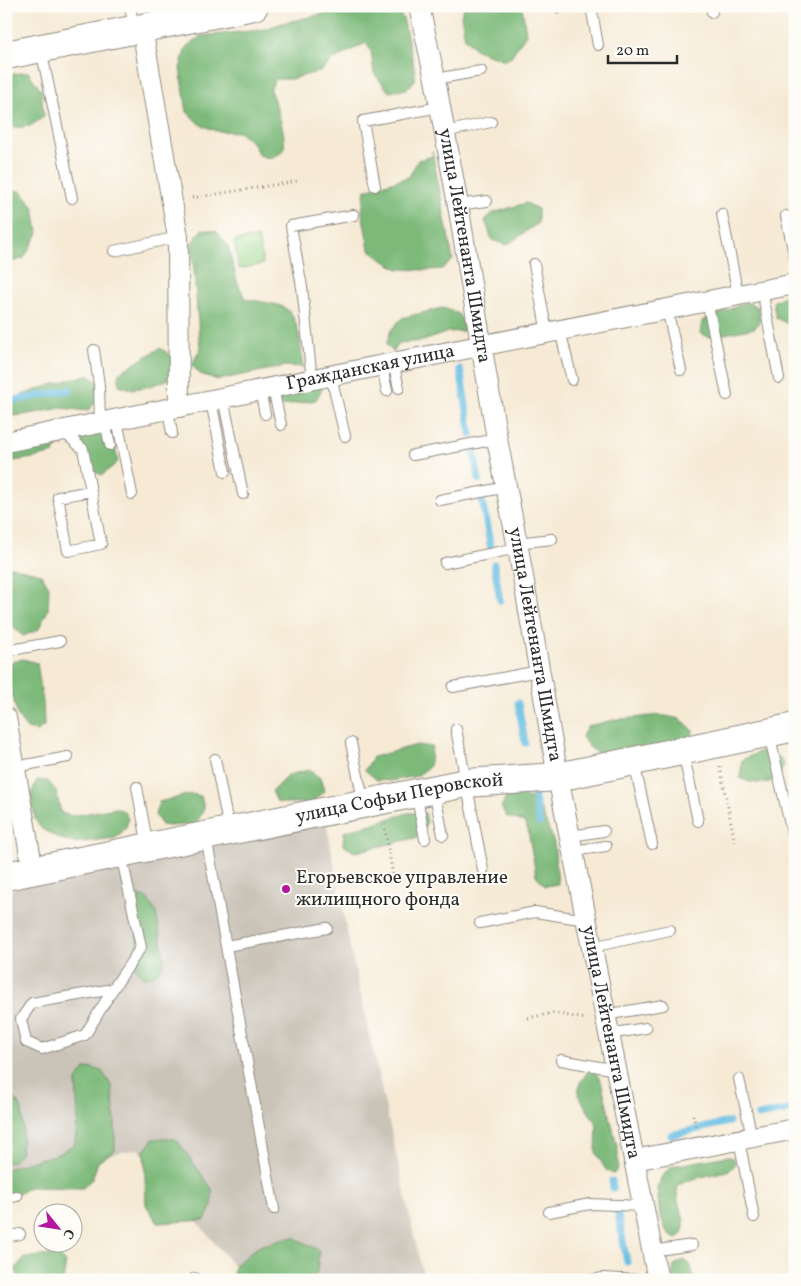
<svg xmlns="http://www.w3.org/2000/svg" width="801" height="1286" font-family="Vollkorn,serif">
<style>
.industrial{fill:#cac3b8}
.green{fill:#9cda8f;stroke:#64825d}
.forest{fill:#7dba7a;stroke:#547252}
.lines{fill:none;stroke-linecap:round;stroke-linejoin:round}
.stream{stroke:#65bde2;stroke-width:7}
.lane-casing{stroke:#908a80;stroke-width:12}
.street-casing{stroke:#908a80;stroke-width:22}
.secondary-casing{stroke:#908a80;stroke-width:30}
.path{stroke:#908a80;stroke-width:3;stroke-dasharray:1 4;stroke-linecap:butt}
.lane{stroke:#fff;stroke-width:10}
.street{stroke:#fff;stroke-width:20}
.secondary{stroke:#fff;stroke-width:28}
.poi-dot{fill:#b5179e;stroke:#fdfcf7;stroke-width:2}
.labels{text-anchor:middle;dominant-baseline:central;stroke-width:4;stroke-linejoin:round;paint-order:stroke}
.street-label{font-size:19px;fill:#2b2b2b;stroke:#fdfcf7}
.poi-label{font-size:19px;fill:#2b2b2b;stroke:#fdfcf7;text-anchor:start}
</style>
<rect width="100%" height="100%" fill="#fdfcf7"/>
<filter id="ink" filterUnits="userSpaceOnUse"><feTurbulence type="fractalNoise" baseFrequency=".02" numOctaves="2"/><feDisplacementMap in="SourceGraphic" scale="10" xChannelSelector="R" yChannelSelector="G"/><feConvolveMatrix kernelMatrix="1 2 1 2 8 2 1 2 1" color-interpolation-filters="sRGB"/></filter>
<filter id="wash" filterUnits="userSpaceOnUse"><feTurbulence type="fractalNoise" baseFrequency=".0096" numOctaves="4" result="noise"/><feDisplacementMap in="SourceGraphic" scale="20" xChannelSelector="R" yChannelSelector="G"/><feGaussianBlur stdDeviation="1.12" result="paint"/><feColorMatrix in="noise" values="0 0 0 0 0 0 0 0 0 0 0 0 0 0 0 0 0 1.4 0 .05"/><feComposite in="paint" operator="in"/></filter>
<g filter="url(#wash)">
<rect width="100%" height="100%" fill="#f6ead5"/>
<!-- industrial -->
<path class="industrial" d="M326,821L348,938L424,1280H245L138,1149L6,1174V890Z"/>
<!-- green -->
<path class="green" d="M258,237L263,264L239,269L234,241Z"/>
<!-- forest -->
<path class="forest" d="M358,6L393,7L403,18L415,71V80L407,89L389,92L374,73L371,51L366,43L334,59L321,71L291,79H275L270,90C275,102 290,142 282,152C279,154 275,156 272,159L259,155L252,142L239,132L216,131L199,124L187,112L180,68L186,47L201,36L261,30L283,23Z
M464,6H522L526,34L510,58L505,60L476,50L465,38L461,16Z
M28,72L41,90L44,117L30,126L13,128L6,122V75Z
M432,151L453,260L442,269L427,270L398,269L383,260L369,249L362,212L365,190L409,177L418,160L433,156Z
M6,188L22,192L34,208L38,233L24,258L6,264Z
M526,203L538,209V223L507,245L492,240L485,220L493,213Z
M202,229L216,231L228,246L237,281L245,299C255,301 274,303 283,307C300,315 301,350 303,367L286,366L218,380L200,374L192,365L200,349L192,243Z
M795,290V322L786,323L776,318L773,302Z
M747,302L758,307L760,320L755,328L709,337L700,333L702,321Z
M442,308C459,312 461,313 464,331L448,332L423,341L399,343L393,352L386,345L391,330L402,318Z
M160,348L175,358V369L167,380L147,387L131,389L119,385V373Z
M88,375L98,382L101,395L88,411L62,408L23,415L8,416L6,414V402C32,390 60,382 88,375Z
M321,378L322,389L316,400L263,409L251,402L254,392Z
M92,425L112,434L118,462L102,475L86,468L79,437Z
M55,439L58,445L54,453L33,458L6,462V441Z
M13,567L41,574L49,587L48,610L38,630L23,636L9,624L6,618V568Z
M23,659L37,663L43,702L44,726L37,731L27,729L18,717L10,686L11,662Z
M660,715L681,719L693,730L692,740L607,760L588,746L582,736L588,726L614,720Z
M417,745L432,747L429,767L417,776L390,781L377,780L365,770L373,757Z
M761,751L778,757L784,764C783,767 781,773 779,776C769,786 751,784 740,778L742,760Z
M309,770L320,778L324,791L311,803H282L277,802L272,791L288,775Z
M37,780L48,781L56,791L61,813L72,816L116,808L124,811L128,819L126,828L116,838L74,843L58,838L42,829L35,819L31,794Z
M511,789L538,802L554,843L558,884L545,886L536,875L528,830L524,822L507,817L501,807Z
M191,794L201,796L204,809L196,824L169,826L162,825L155,815L159,802Z
M408,813H425L427,822L420,835L415,838L355,852L343,845L344,832Z
M138,896L147,898L156,912L165,963L153,976L143,977L135,968L137,947L136,908Z
M92,1068L102,1071L112,1087L115,1121V1150L98,1162L92,1179L83,1188L29,1187L20,1193L6,1196V1169L61,1153L75,1143L78,1118L76,1081L85,1069Z
M590,1068L596,1073L601,1081L618,1150V1167L614,1174L606,1170L596,1153L597,1125L578,1095L580,1083Z
M6,1087L8,1088L22,1109L23,1130L21,1152L12,1162L6,1163Z
M153,1139H176L212,1189V1206L205,1220L158,1223L146,1205L144,1151Z
M728,1156L734,1159L735,1165L730,1170L693,1179L678,1185C678,1188 677,1191 677,1193C677,1210 693,1225 677,1239L671,1236L666,1230L660,1215L657,1189L662,1176L672,1166Z
M293,1237L319,1250L317,1273L311,1280H232L235,1265L259,1246Z
M58,1254L66,1262L63,1280H20L15,1269L24,1258Z
M684,1260L691,1266L694,1280H672L674,1265Z"/>
<g class="lines">
<!-- stream -->
<path class="stream" d="M460,369L471,435
M6,402L70,390
M474,452L479,480
M482,500L491,549
M494,564L500,600
M518,703L525,743
M534,793L539,823
M758,1116L795,1109
M671,1135L729,1122
M612,1181L613,1188
M617,1210L627,1262"/>
</g>
</g>
<g filter="url(#ink)">
<g class="lines">
<!-- lane casing -->
<g class="lane-casing">
<path id="lane" d="M130,6L134,29
M560,6V8
M591,6L598,45
M711,6L712,12
M41,49L72,198
M435,79L481,71
M444,132L491,122
M375,186L363,121L440,107
M458,205L487,201
M722,214L738,295
M786,216L795,259
M114,251L178,237
M534,264L547,333
M762,290L779,378
M707,301L727,395
M667,309L681,370
M560,330L572,380
M94,350L99,385L100,423
M393,363L399,388
M382,366L387,391
M331,376L345,436
M312,380L302,287L291,226L354,215
M273,388L281,425
M260,391L265,414
M223,398L243,494
M211,401L225,472
M168,410L172,433
M117,420L132,494
M105,422L110,445
M62,431L83,449L101,544L68,551L58,497L91,491
M413,455L497,439
M440,500L507,487
M517,543L552,539
M445,563L518,548
M6,651L60,641
M453,687L539,671
M456,729L483,870
M769,734L792,833
M351,743L364,804
M683,752L698,821
M215,759L229,829
M634,762L652,844
M15,767L68,757
M137,787L148,847
M434,790L443,835
M416,793L425,839
M570,836L604,831
M206,837L274,1209
M573,851L606,846
M480,923L535,912L586,920
M226,946L327,928
M592,947L670,930
M113,989L32,1003L21,1019L26,1042L42,1049L85,1035L113,989L141,947L121,854
M605,1015L663,1005
M609,1034L646,1028
M561,1060L616,1070
M739,1079L752,1137
M739,1140L754,1217
M6,1198L17,1196
M549,1212L590,1204L643,1206
M6,1237L20,1234
M652,1251L692,1245
M193,1280L195,1278
M592,1280L603,1278L640,1280"/>
</g>
<!-- street casing -->
<g class="street-casing">
<g id="street">
<path id="s1" d="M419,6L435,79L458,205L497,439L518,548L558,777L658,1280"/>
<path d="M142,28L178,237L179,407"/>
<path id="s2" d="M6,442L393,363L795,284"/>
<path d="M6,718L33,871"/>
<path d="M634,1160L795,1129"/>
</g>
</g>
<!-- secondary casing -->
<g class="secondary-casing">
<g id="secondary">
<path d="M6,55L254,6"/>
<path id="s3" d="M6,876L466,783L558,777L795,727"/>
</g>
</g>
<!-- path -->
<path class="path" d="M192,198L298,181
M720,767L735,843
M384,824L394,882
M528,1018L553,1013L586,1019
M693,1115L696,1126"/>
<!-- lane -->
<use href="#lane" class="lane"/>
<!-- street -->
<use href="#street" class="street"/>
<!-- secondary -->
<use href="#secondary" class="secondary"/>
</g>
</g>
<!-- markers -->
<circle class="poi-dot" cx="286" cy="889" r="5"/>
<g class="labels">
<!-- street labels -->
<g class="street-label">
<text stroke="none"><textPath href="#s1" startOffset="244">улица Лейтенанта Шмидта</textPath></text>
<text stroke="none"><textPath href="#s2" startOffset="372">Гражданская улица</textPath></text>
<text stroke="none"><textPath href="#s1" startOffset="649">улица Лейтенанта Шмидта</textPath></text>
<text stroke="none"><textPath href="#s3" startOffset="401">улица Софьи Перовской</textPath></text>
<text stroke="none"><textPath href="#s1" startOffset="1054">улица Лейтенанта Шмидта</textPath></text>
</g>
<!-- poi labels -->
<g class="poi-label">
<text x="296" y="878">Егорьевское управление<tspan x="296" dy="22">жилищного фонда</tspan></text>
</g>
</g>
<!-- margin -->
<rect width="801" height="1286" fill="none" stroke="#fdfcf7" stroke-width="25"/>
<!-- north arrow -->
<g transform="translate(58 1228) rotate(120)"><circle r="24" fill="#fdfcf7" stroke="#a9a8a5"/>
<path d="M0-4L9 19L0 12L-9 19Z" fill="#b5179e"/>
<text y="-8" font-size="14" font-weight="bold" text-anchor="middle" fill="#2b2b2b">С</text>
</g>
<!-- scale -->
<path d="M608 55v8h69v-8" fill="none" stroke="#2b2b2b" stroke-width="2.5"/>
<text x="616" y="55" font-size="15" fill="#2b2b2b" stroke="#fdfcf7" stroke-width="4" paint-order="stroke">20 m</text>
</svg>
